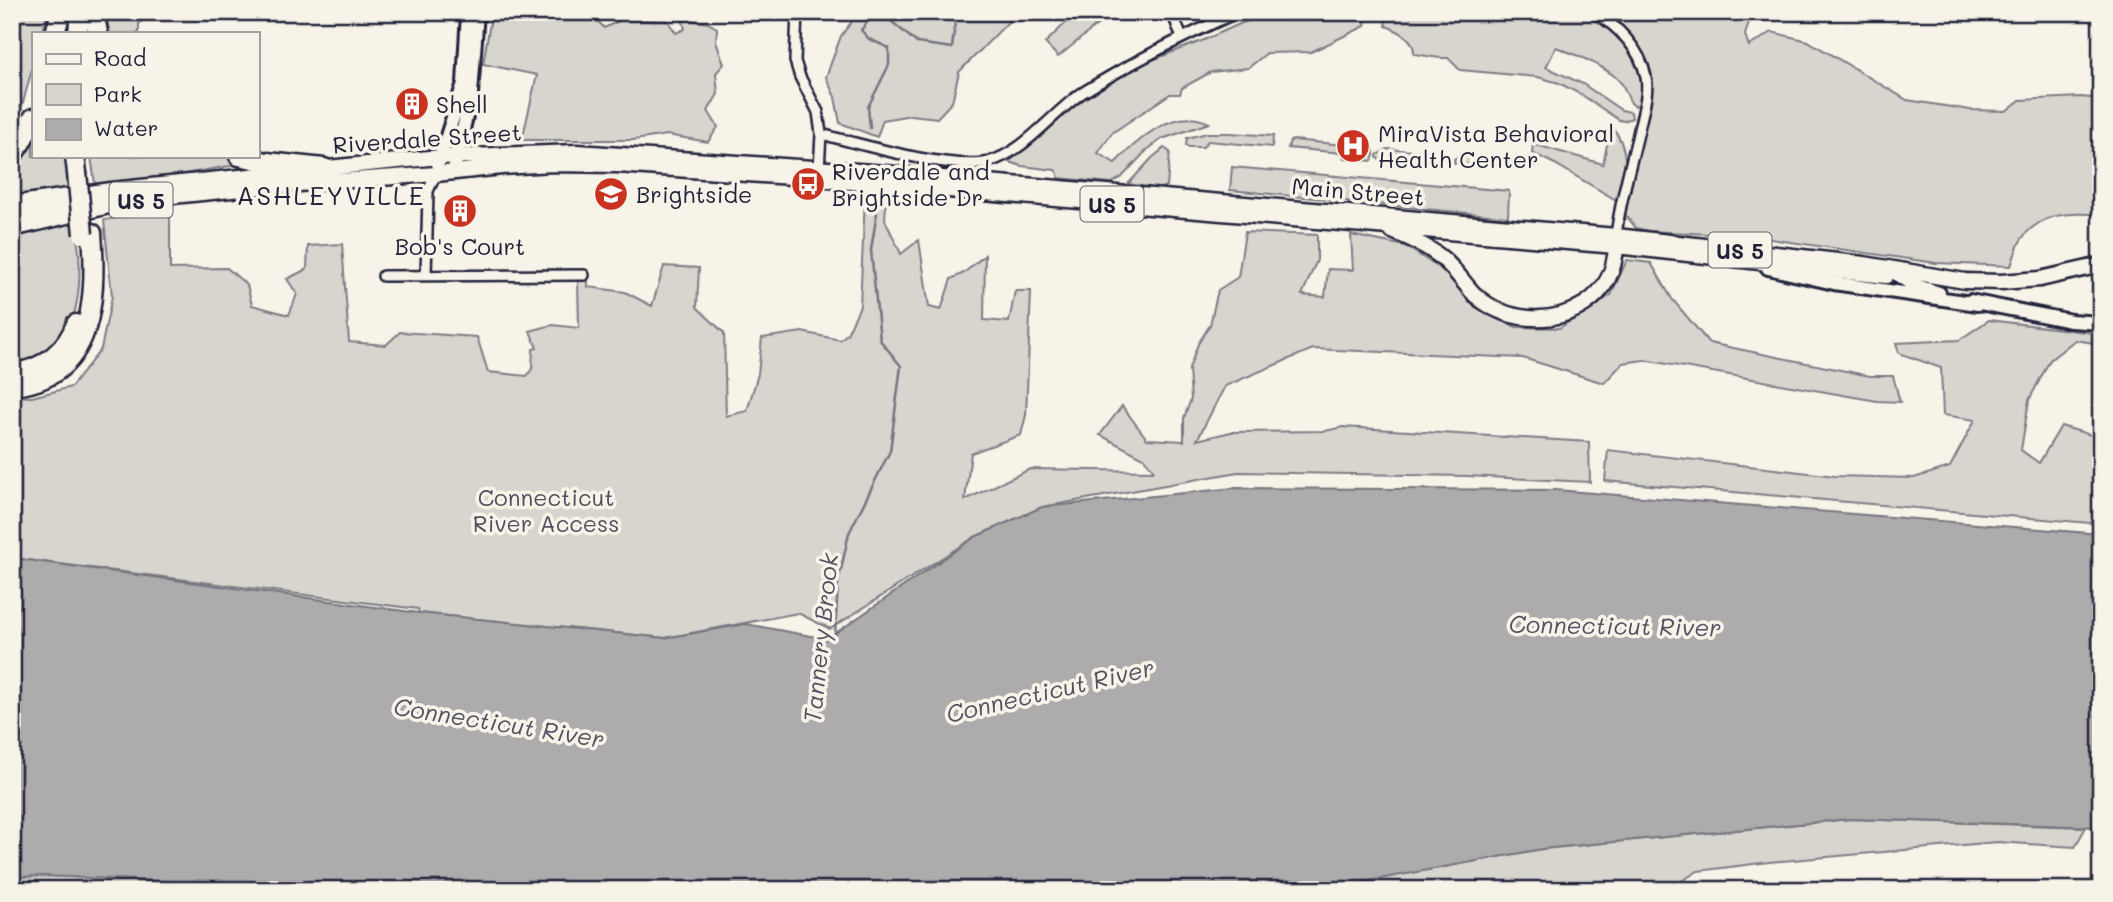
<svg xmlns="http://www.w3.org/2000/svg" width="2113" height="902" font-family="Mali,sans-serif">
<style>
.green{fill:#d8d5cf;stroke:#7d7c85;stroke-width:2}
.water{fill:#aeabad;stroke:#76747f;stroke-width:2}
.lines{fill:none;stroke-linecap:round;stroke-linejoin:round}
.stream{stroke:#76747f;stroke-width:2.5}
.street-casing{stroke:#22223b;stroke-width:14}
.secondary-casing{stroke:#22223b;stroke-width:18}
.primary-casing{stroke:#22223b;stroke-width:19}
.highway-casing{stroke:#22223b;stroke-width:23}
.street{stroke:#f7f3e8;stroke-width:9}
.secondary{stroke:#f7f3e8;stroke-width:12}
.primary{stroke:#f7f3e8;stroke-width:14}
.highway{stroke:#f7f3e8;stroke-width:18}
.highway-bridge-casing{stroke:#22223b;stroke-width:23;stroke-linecap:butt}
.highway-bridge{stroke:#f7f3e8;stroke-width:18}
.labels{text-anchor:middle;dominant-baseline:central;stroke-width:7;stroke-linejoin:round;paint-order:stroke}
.shield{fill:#f7f3e8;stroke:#62616f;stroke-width:2}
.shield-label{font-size:21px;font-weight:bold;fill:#22223b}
.poi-label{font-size:23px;fill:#22223b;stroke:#f7f3e8;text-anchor:start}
.street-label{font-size:23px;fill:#22223b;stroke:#f7f3e8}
.park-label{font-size:23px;fill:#504f60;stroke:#f7f3e8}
.water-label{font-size:24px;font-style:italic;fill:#535263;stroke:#f7f3e8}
.quarter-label{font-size:26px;letter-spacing:2px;fill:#22223b;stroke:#f7f3e8}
</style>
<rect width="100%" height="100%" fill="#f7f3e8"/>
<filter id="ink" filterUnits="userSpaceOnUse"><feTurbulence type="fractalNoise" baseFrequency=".0143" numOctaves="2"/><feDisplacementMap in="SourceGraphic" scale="14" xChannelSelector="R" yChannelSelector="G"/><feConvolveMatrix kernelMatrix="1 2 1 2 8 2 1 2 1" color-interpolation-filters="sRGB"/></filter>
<g filter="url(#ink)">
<!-- green -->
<path class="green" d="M12,12H48L42,33H33V65L16,129L12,132Z
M105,12H150L139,24V33H110Z
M489,12H590L604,28L623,19L668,21L676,33L685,29L682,18L708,23L717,28L716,41L724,64L716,73L718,94L708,111L718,127L708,142L667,135L634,140H522L537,75L483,64L491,17Z
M859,12H1018L959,72L952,102L937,118L911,115L883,120L877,137L840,123L835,97L826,77L841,36Z
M1073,12H1142L1107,17L1058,57L1045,43L1074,15Z
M1276,12H1367L1365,26L1311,52L1267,53L1248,68L1211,72L1182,88L1180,94H1170L1112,133L1098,153L1115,163C1139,139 1174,106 1209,123L1162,139L1147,150L1122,177L1112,183L1058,178V174L1055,170L1022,166L1009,162L1092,92L1137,66L1204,40L1242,23Z
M1384,12H1583L1621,35L1624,40L1642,79L1640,103L1635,106L1632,104C1627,98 1626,89 1621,83C1609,67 1574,54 1556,47L1546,67L1583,84L1621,110L1631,112L1632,118L1624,121L1619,120L1582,95L1559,83L1538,77L1460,70L1448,58C1435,59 1426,55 1414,54C1415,38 1399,31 1386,26Z
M1601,12H1752L1745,35L1749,46L1772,32L1808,41L1907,100L1970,110L2006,111L2020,100L2081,97L2101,99V215C2071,212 2040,212 2021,240C2017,247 2014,257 2011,266L1936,263L1750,236L1649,231L1636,228L1625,214L1653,86C1646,51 1631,30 1601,12Z
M1611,126C1628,144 1631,180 1616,200L1555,164L1532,153L1533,144L1603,164Z
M33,133V156H69L72,190L12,196V165L19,158Z
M1207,133H1230L1273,136L1272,147L1208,141L1203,147H1188L1186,145L1187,138Z
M1293,140L1344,145L1349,151H1356L1360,146L1373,148L1374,155L1372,161L1344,158L1343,153L1288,148L1290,141Z
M1164,148L1170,152L1167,186L1158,189L1128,184L1152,158Z
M1387,149L1440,153L1444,156L1443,162L1385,157L1384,162H1381L1377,157V155Z
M1460,155L1515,160L1517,162V169L1454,163V159Z
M91,156H224L241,164L155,179L95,184Z
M1232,167L1509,191L1508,217L1230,190Z
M865,197L886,205L885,220L901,254L919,240L929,307L941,310L951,279L964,273L985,255L984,320L1009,322L1015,291H1031L1026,415L1021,435L971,453L965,500L1030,469L1154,471L1144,458L1100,435L1122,406L1147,439L1184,441V418L1191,399L1189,369L1198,344L1210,325L1218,290L1238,277L1245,232L1317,235V260L1302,295L1325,297L1328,269L1353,270L1351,235L1405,246L1444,271L1475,307L1516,327L1559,328L1611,295L1627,260L1651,263L1672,299L1709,343L1870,376H1893L1900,402L1877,401L1644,360L1623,363L1604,383L1523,358L1313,349L1225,386L1197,440L1231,432L1325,431L1343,427L1589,442L1590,482L1466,476L1238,472L1042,507L975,537L830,629L798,613L665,638L419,613L418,609L12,558V396L32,397L71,387L101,349L112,296L104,220L170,210V269L227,268L247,285L252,305L289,315L297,294L287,279L307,269L308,246L342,244L349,342L386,345L400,332L477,337L488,372L527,376L532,369L533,349L537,348L530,331L552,325L579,328L578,281H588V287L625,292L652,306L664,266L699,268L697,307L724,333L726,416L747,411L758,374L762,338L802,332L840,340L847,334L860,306Z
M74,221C84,262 85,339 39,361C31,364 21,365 12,367V233Z
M1989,320L2101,334V344L2075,340L2050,360L2029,400L2021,450L2039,463L2061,426L2101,438V466L2098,472L2101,474V524L1605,481L1608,450L1835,476L1914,478L1950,467L1975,420L1943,415L1941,368L1899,353L1896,343L1959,340Z
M1850,819L2086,827L2075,847L1997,842L1769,862L1698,871L1667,890H1319L1542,849Z
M46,876L361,890H12V877Z"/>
<!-- water -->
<path class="water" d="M1235,488L1556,490L2101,534V827L1850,819L1542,849L1319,890H361L46,876L12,877V558L419,613L665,638L746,624L827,639L975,537L1042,507Z"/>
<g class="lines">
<!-- stream -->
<path class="stream" d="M870,128L868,107L889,65V48L869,39L861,30L870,19L890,20L917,43L952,48L955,23L961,12
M835,635L838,583L849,533L890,451L901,366L880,340L871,250L879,200"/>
<!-- street casing -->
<g class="street-casing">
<path id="street" d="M797,12L795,61L800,77L818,112L821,134L819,169
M1172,12L1182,38
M1593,12C1617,25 1641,49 1646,77C1649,93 1643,110 1640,125C1632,162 1620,199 1616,236
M821,134C860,144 951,171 988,162C1025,152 1051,114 1082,93C1132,62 1184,36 1238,12
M383,276L584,275
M426,276L428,191L436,174"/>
</g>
<!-- secondary casing -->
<g class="secondary-casing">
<path id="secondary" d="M438,164L464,83L468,12
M455,165L471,94L477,12
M1768,268L1834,283L1978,304
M1887,268L1911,284L1939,293
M1970,301L2071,321L2101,323"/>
</g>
<!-- primary casing -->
<g class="primary-casing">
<path id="primary" d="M104,203L271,186L436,174L502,167L553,164L617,165L792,177L1616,246L1886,276
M12,204L111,190L377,163L440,157L577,152L873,172L1616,236L1864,264L1965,281L2001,282L2040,279L2101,265
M12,215L63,208
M1392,231C1410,238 1428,246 1443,259C1456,270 1464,284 1475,295C1505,322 1551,326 1585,304C1606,290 1615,271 1616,246"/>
</g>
<!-- highway casing -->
<g class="highway-casing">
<path id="highway" d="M94,12L98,33
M55,33L61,12
M78,33L80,12
M12,156L22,141L33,118
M75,156L77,173
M239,156L267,162L324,168
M12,227L113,203
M12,373C42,371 66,351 76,324
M12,386C95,379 97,296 92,233"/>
</g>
<!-- street -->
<use href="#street" class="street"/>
<!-- secondary -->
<use href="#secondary" class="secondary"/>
<!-- primary -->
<use href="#primary" class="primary"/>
<!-- highway -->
<use href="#highway" class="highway"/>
<!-- highway-bridge casing -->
<g class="highway-bridge-casing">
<path id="highway-bridge" d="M77,173L83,234"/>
</g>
<!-- highway-bridge -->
<use href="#highway-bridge" class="highway-bridge"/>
</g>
</g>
<!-- icons -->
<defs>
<g id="building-disc" transform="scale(1.75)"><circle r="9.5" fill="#c8321e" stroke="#f7f3e8"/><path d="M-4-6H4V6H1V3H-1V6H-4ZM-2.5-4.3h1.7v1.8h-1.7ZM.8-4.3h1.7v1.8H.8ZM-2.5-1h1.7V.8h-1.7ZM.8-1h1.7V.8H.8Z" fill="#fff"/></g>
<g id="hospital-disc" transform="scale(1.75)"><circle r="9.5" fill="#c8321e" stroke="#f7f3e8"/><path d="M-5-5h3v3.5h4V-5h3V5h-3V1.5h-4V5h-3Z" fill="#fff"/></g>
<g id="bus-disc" transform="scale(1.75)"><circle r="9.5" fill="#c8321e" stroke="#f7f3e8"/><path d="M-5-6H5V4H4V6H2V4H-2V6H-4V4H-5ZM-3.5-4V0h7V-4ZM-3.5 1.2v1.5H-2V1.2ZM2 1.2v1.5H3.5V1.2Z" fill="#fff"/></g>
<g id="school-disc" transform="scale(1.75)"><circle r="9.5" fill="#c8321e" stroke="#f7f3e8"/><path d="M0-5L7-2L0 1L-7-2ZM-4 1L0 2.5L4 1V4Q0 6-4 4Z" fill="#fff"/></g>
</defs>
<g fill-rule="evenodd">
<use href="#building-disc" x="412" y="104"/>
<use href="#hospital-disc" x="1353" y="146"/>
<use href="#bus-disc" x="808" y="184"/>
<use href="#school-disc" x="611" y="194"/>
<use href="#building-disc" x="460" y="211"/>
</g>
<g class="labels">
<!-- shield labels -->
<g class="shield">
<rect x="109.5" y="182.5" width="63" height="35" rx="5"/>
<rect x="1080.5" y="186.5" width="63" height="35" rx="5"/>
<rect x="1708.5" y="232.5" width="63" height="35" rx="5"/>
</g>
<g class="shield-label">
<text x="141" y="200">US 5</text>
<text x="1112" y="204">US 5</text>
<text x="1740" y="250">US 5</text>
</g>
<!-- poi labels -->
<g class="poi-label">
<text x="436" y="104">Shell</text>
<text x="1378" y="133">MiraVista Behavioral<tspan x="1378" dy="26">Health Center</tspan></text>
<text x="832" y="171">Riverdale and<tspan x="832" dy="26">Brightside Dr</tspan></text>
<text x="636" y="194">Brightside</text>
<text x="460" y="246" text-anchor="middle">Bob's Court</text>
</g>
<!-- street labels -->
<g class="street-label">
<text transform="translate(427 138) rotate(-4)">Riverdale Street</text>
<text transform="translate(1358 191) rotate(5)">Main Street</text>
</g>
<!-- park labels -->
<g class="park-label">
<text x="546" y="497">Connecticut<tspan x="546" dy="26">River Access</tspan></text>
</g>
<!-- water labels -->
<g class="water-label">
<text transform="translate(1615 625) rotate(1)">Connecticut River</text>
<text transform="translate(820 638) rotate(-84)">Tannery Brook</text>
<text transform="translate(1050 690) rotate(-13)">Connecticut River</text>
<text transform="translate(499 722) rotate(9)">Connecticut River</text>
</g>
<!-- quarter labels -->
<g class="quarter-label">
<text x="331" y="195">ASHLEYVILLE</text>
</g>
</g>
<!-- margin -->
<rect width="2113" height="902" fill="none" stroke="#f7f3e8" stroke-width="42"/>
<rect x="21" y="21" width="2071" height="860" fill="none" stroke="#22223b" stroke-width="2.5" filter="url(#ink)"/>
<!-- legend -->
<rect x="32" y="32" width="228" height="126" fill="#f7f3e8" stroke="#a29fa3" stroke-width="2"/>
<rect x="46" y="54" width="35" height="10" fill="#f7f3e8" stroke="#a29fa3" stroke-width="2"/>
<text x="94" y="66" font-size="21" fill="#22223b">Road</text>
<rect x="46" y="84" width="35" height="21" fill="#d8d5cf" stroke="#a29fa3" stroke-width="2"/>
<text x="94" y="102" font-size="21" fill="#22223b">Park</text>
<rect x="46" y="119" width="35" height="21" fill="#aeabad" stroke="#a29fa3" stroke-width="2"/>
<text x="94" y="136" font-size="21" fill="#22223b">Water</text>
</svg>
